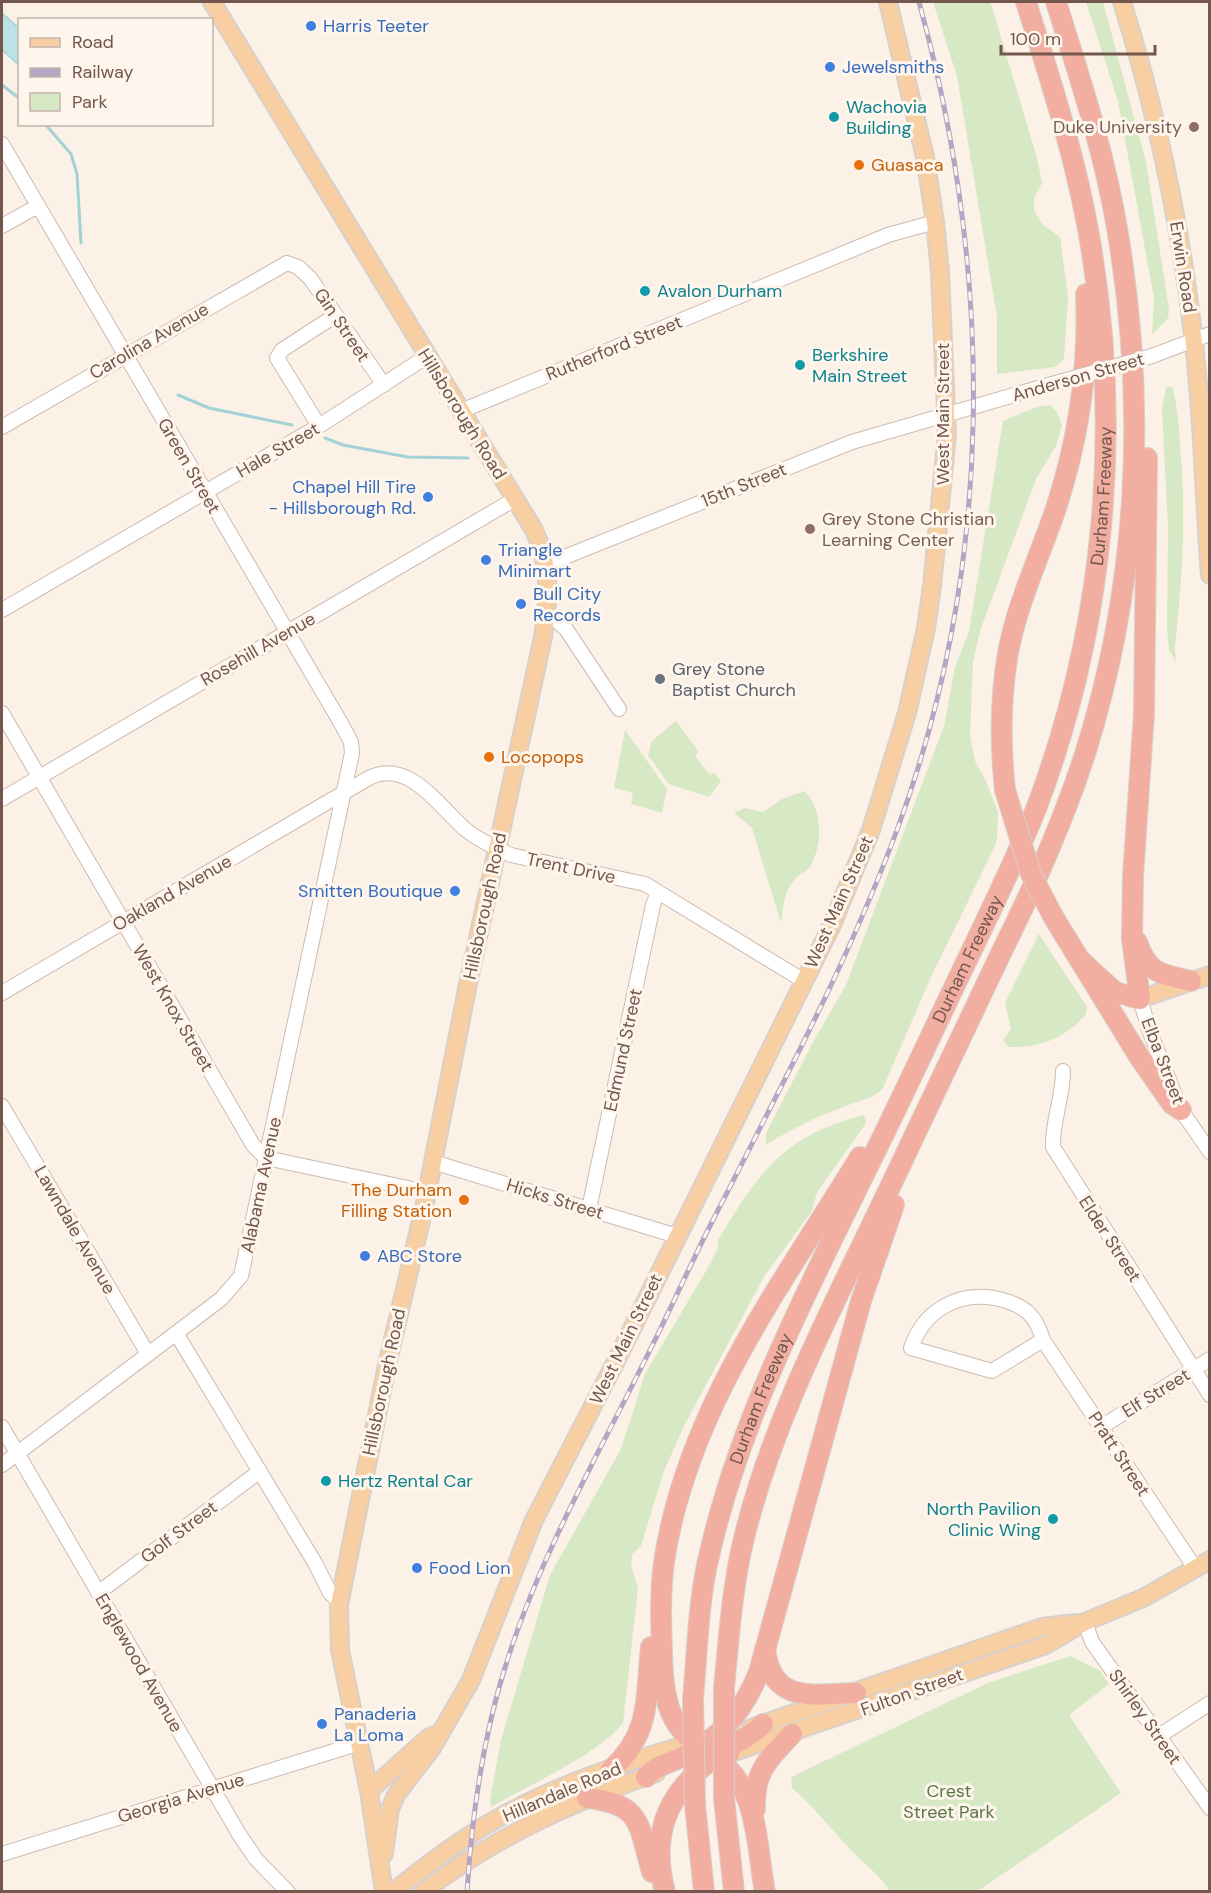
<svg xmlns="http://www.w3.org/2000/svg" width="1211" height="1893" font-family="'DM Sans',sans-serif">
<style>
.green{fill:#d7e8c5}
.water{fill:#bbe2e4;stroke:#a2d2d5;stroke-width:1.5}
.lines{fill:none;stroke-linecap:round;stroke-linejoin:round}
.stream{stroke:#a2d2d5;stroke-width:3}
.minor-casing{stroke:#cfbab0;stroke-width:16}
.major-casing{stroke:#d8d0cd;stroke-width:20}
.highway-casing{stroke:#d8d0cd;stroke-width:22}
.minor{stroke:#fff;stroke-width:14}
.major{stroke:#f7cfa2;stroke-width:16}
.highway{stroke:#f2aea0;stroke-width:20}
.rail-casing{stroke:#b3a5c4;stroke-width:5}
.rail{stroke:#fef5ec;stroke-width:3;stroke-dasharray:9;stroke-linecap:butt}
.minor-bridge-casing{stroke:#cfbab0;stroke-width:16;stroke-linecap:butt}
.highway-bridge-casing{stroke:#d8d0cd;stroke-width:22;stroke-linecap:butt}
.minor-bridge{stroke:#fff;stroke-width:14}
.highway-bridge{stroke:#f2aea0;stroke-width:20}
.shop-dot{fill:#3f7fe0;stroke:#fef5ec;stroke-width:2}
.culture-dot{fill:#0f9aa8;stroke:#fef5ec;stroke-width:2}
.education-dot{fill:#8d6e63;stroke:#fef5ec;stroke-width:2}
.food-dot{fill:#e8710a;stroke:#fef5ec;stroke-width:2}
.worship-dot{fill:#6b7280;stroke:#fef5ec;stroke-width:2}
.labels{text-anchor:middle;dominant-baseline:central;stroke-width:6;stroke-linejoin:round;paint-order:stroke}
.shop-label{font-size:18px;fill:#366cbe;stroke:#fef5ec;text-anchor:start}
.culture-label{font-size:18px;fill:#0d838f;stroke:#fef5ec;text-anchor:start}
.education-label{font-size:18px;fill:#785e54;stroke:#fef5ec;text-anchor:end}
.food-label{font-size:18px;fill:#c56008;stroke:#fef5ec;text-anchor:start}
.street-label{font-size:18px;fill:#73564c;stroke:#fef5ec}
.worship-label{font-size:18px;fill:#5b616d;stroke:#fef5ec;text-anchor:start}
.park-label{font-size:18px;fill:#597844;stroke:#fef5ec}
</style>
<rect width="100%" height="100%" fill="#fbf1e6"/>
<!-- green -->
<path class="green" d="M933,2H990L992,7L1037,158L1042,183L1034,198V210L1042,224L1060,237L1068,297L1064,359L1055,367L997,374V317L957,76Z
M1086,2H1103L1146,162L1169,309L1168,318L1152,335L1154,298L1118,101Z
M1166,387H1172C1179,410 1179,433 1181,456C1186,521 1182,582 1175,646L1176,662L1169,650L1167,628L1168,528L1162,410Z
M1050,405L1057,412L1062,425L1056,446L1036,479L980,631L973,662L970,735L975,761L986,781L998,812L997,838L994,848L931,977L883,1088C872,1100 860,1100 846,1106C818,1116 791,1129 766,1145V1133L812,1044L846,985L944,726L955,667L969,632L1003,421L1036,407Z
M676,721L699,752L695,756L710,775L714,772L721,781L709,797L669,784L648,755L652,741Z
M625,730L667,789L662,813L631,804L633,793L614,788Z
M805,791C823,812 823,843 810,867C807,872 800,874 796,878C784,890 783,907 781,923L752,828L734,813L744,808L763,812L782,799Z
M1039,934L1087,1007L1086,1014C1065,1039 1039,1048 1008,1047L1003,1040L1011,1029L1005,1003Z
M864,1115L866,1123L817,1192L812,1211L765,1275L685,1424L664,1471L641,1546L632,1554L631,1565L638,1588L623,1723C599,1754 527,1786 491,1807L490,1800L501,1740L550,1575L621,1449L645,1374L706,1271L718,1248V1240C758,1173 784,1135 864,1115Z
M1070,1656L1099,1670L1109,1684L1069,1715L1121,1793L978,1891H890C879,1874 865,1865 851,1850C831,1829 814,1807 792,1788L791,1777L988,1683Z"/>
<!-- water -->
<path class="water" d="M2,13L19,28V65L2,50Z"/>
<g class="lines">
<!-- stream -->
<path class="stream" d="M2,85L20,99
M45,124L71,154L77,174L81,243
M178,395L209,408L292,425
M325,438L343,445L408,457L468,458"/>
<!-- minor casing -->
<g class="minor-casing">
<path id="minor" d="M2,144L342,725L351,742L352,753L241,1276L221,1299L2,1465
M2,226L38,206
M1152,356L1210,334
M461,411L888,235L935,222
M319,426L277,358L282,350L336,315
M2,427L287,263L298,267L310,278L384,385
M547,564L852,442L1052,384
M2,610L319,426L426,357
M547,612L566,629L619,709
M2,713L253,1145L266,1158L427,1192
M2,799L515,499
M2,993L367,779C408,756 440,808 466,830C480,841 495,848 511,855L645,884L804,981
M1140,999L1150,1032L1181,1110L1210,1152
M1063,1071C1063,1098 1052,1121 1053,1147L1210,1395
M2,1106L148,1354
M433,1162L677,1236
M589,1209L653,905L658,892
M176,1333L315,1563L330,1593L340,1602
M1043,1340L992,1371L911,1348C924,1310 959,1290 999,1299C1023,1305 1036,1314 1043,1340L1195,1568
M2,1427L239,1834L256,1859L288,1892
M1101,1427L1210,1359
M98,1593L260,1471
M1085,1622L1092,1642L1210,1808
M1159,1736L1210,1703
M2,1854L360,1743"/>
</g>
<!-- major casing -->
<g class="major-casing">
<path id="major" d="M212,2L534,530C551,565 549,599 543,637L468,984L424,1208L387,1365L339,1605L340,1650L369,1791L384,1892
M1122,2C1157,113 1181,227 1194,343C1203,420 1204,498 1210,575
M1140,999L1210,975
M751,1728L1042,1627L1077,1623
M722,1756L1046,1645L1085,1622L1143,1598L1210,1560
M369,1791L428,1738L437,1734
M384,1854L390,1809L396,1795L432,1748L471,1680L534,1520L616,1361L831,927L871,830L907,713L926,628L932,586L947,434L940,272L935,222L925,157L888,2
M393,1892C428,1864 463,1837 502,1816C563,1782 635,1759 702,1740
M423,1892C494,1837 572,1802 656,1773"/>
</g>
<!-- highway casing -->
<g class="highway-casing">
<g id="highway">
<path d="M1005,790C1000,743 1000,699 1008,653C1017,603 1041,554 1057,505C1079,437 1089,366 1086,294"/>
<path d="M1054,918L1140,1058L1172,1104L1181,1110"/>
<path d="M1137,942C1148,974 1161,974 1191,981"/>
<path d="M1080,960L1115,992L1140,999L1132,939L1133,876L1144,714L1147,458"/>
<path d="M765,1649C772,1705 813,1694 856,1693"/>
<path d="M724,1688C729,1638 732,1587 744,1538C774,1415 837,1299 891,1185C928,1107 965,1029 1002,951C1034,887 1063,822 1085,754C1138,586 1147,408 1118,234C1105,154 1080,78 1056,2"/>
<path id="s1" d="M693,1699C697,1655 698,1608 707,1565C739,1416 814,1278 880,1142C910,1081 939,1018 969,956C992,908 1016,859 1036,809C1105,627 1123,427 1089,235C1075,156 1050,78 1026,2"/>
<path d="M729,1754C670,1743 663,1704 662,1653C661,1623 660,1592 664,1562C687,1409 782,1285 860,1157"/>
<path d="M713,1758C759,1782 756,1846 765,1892"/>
<path d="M610,1771C652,1733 645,1699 651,1647"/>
<path d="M646,1777C656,1765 668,1764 682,1757C720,1740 744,1710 759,1672L861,1301L894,1205"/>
<path d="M587,1798C644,1804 638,1826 652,1872"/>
<path d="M724,1798L734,1892"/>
<path d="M695,1805L704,1892"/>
<path d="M755,1809C754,1770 768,1760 792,1734"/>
<path d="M665,1892C648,1827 672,1787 724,1750C737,1741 752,1736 763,1724"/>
</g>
</g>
<!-- minor -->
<use href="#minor" class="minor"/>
<!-- major -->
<use href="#major" class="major"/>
<!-- highway -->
<use href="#highway" class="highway"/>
<!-- rail casing -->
<g class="rail-casing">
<path id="rail" d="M467,1892C472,1813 484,1730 509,1655C544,1547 602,1448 652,1346C673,1304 692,1261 713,1220C778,1092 847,965 897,830C996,562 994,275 919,2"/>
</g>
<!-- rail -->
<use href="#rail" class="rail"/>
<!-- minor-bridge casing -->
<g class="minor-bridge-casing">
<path id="minor-bridge" d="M1052,384L1152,356"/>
</g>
<!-- highway-bridge casing -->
<g class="highway-bridge-casing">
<path id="highway-bridge" d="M1005,790L1031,874L1054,918
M693,1699L695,1805
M724,1798V1688"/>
</g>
<!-- minor-bridge -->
<use href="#minor-bridge" class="minor-bridge"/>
<!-- highway-bridge -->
<use href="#highway-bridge" class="highway-bridge"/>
</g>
<!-- markers -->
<g class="shop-dot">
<circle cx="311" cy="26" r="6"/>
<circle cx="830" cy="67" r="6"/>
<circle cx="428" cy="497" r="6"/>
<circle cx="486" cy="560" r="6"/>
<circle cx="521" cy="604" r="6"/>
<circle cx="455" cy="891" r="6"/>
<circle cx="365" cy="1256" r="6"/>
<circle cx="417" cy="1568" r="6"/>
<circle cx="322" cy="1724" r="6"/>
</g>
<g class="culture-dot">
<circle cx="834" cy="117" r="6"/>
<circle cx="645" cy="291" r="6"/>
<circle cx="800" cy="365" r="6"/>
<circle cx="326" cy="1481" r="6"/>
<circle cx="1053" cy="1519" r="6"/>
</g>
<g class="education-dot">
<circle cx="1194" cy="127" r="6"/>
<circle cx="810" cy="529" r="6"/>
</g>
<g class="food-dot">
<circle cx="859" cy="165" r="6"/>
<circle cx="489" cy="757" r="6"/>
<circle cx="464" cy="1200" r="6"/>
</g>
<circle class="worship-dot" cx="660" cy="679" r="6"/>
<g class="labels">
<!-- shop labels -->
<g class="shop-label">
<text x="323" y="26">Harris Teeter</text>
<text x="842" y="67">Jewelsmiths</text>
<text x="416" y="487" text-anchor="end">Chapel Hill Tire<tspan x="416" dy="21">- Hillsborough Rd.</tspan></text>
<text x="498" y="550">Triangle<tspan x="498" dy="21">Minimart</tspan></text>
<text x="533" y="594">Bull City<tspan x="533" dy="21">Records</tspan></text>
<text x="443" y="891" text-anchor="end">Smitten Boutique</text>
<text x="377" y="1256">ABC Store</text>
<text x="429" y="1568">Food Lion</text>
<text x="334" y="1714">Panaderia<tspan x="334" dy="21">La Loma</tspan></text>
</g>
<!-- culture labels -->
<g class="culture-label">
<text x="846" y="107">Wachovia<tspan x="846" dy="21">Building</tspan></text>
<text x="657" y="291">Avalon Durham</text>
<text x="812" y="355">Berkshire<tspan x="812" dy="21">Main Street</tspan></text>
<text x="338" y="1481">Hertz Rental Car</text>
<text x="1041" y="1509" text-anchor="end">North Pavilion<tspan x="1041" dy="21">Clinic Wing</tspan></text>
</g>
<!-- education labels -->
<g class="education-label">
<text x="1182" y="127">Duke University</text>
<text x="822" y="519" text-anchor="start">Grey Stone Christian<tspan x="822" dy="21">Learning Center</tspan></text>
</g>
<!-- food labels -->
<g class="food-label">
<text x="871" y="165">Guasaca</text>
<text x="501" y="757">Locopops</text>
<text x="452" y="1190" text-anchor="end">The Durham<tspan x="452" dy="21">Filling Station</tspan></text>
</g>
<!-- street labels -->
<g class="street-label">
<text transform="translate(1183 267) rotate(81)">Erwin Road</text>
<text transform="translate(342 325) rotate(56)">Gin Street</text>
<text transform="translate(149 341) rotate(-30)">Carolina Avenue</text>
<text transform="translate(614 348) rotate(-22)">Rutherford Street</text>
<text transform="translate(1078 377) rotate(-16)">Anderson Street</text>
<text transform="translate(462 414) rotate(58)">Hillsborough Road</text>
<text transform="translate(943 414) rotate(-90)">West Main Street</text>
<text transform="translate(278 450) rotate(-30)">Hale Street</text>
<text transform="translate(189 466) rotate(60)">Green Street</text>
<text transform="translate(744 485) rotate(-22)">15th Street</text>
<text stroke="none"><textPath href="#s1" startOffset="1282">Durham Freeway</textPath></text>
<text transform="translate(258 649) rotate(-30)">Rosehill Avenue</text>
<text transform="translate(571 868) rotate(12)">Trent Drive</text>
<text transform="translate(172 893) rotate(-30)">Oakland Avenue</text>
<text transform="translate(839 902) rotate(-66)">West Main Street</text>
<text transform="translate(485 906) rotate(-78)">Hillsborough Road</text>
<text stroke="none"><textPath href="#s1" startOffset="796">Durham Freeway</textPath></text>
<text transform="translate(173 1008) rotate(60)">West Knox Street</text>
<text transform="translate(623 1050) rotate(-78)">Edmund Street</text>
<text transform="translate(1163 1061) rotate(69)">Elba Street</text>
<text transform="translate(261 1185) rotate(-78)">Alabama Avenue</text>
<text transform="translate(555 1199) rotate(17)">Hicks Street</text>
<text transform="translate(75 1230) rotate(60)">Lawndale Avenue</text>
<text transform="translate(1110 1239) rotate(57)">Elder Street</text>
<text transform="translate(626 1339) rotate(-64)">West Main Street</text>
<text transform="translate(384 1382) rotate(-78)">Hillsborough Road</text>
<text transform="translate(1156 1393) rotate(-32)">Elf Street</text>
<text stroke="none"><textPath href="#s1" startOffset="310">Durham Freeway</textPath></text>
<text transform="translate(1119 1454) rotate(57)">Pratt Street</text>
<text transform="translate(179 1532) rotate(-37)">Golf Street</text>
<text transform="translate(139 1663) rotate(60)">Englewood Avenue</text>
<text transform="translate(912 1692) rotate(-20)">Fulton Street</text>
<text transform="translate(1145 1717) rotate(55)">Shirley Street</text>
<text transform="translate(562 1792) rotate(-23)">Hillandale Road</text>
<text transform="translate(181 1798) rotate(-17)">Georgia Avenue</text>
</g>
<!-- worship labels -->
<g class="worship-label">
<text x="672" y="669">Grey Stone<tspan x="672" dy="21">Baptist Church</tspan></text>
</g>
<!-- park labels -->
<g class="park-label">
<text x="949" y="1791">Crest<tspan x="949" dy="21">Street Park</tspan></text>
</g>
</g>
<!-- border -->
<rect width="1211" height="1893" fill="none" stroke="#73564c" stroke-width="6"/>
<!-- legend -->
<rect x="18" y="18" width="195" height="108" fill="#fef5ec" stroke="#c6b5ac" stroke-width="1.5"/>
<rect x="30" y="38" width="30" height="9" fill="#f7cfa2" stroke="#c6b5ac" stroke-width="1.5"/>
<text x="72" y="48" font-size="18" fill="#73564c">Road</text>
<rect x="30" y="68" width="30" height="9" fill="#b3a5c4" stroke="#c6b5ac" stroke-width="1.5"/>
<text x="72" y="78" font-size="18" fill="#73564c">Railway</text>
<rect x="30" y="93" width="30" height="18" fill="#d7e8c5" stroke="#c6b5ac" stroke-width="1.5"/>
<text x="72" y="108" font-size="18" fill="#73564c">Park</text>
<!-- scale -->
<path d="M1001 45v9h154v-9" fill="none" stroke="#73564c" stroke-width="3"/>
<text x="1010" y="45" font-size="18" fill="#73564c" stroke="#fef5ec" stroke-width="4.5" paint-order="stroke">100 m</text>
</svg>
